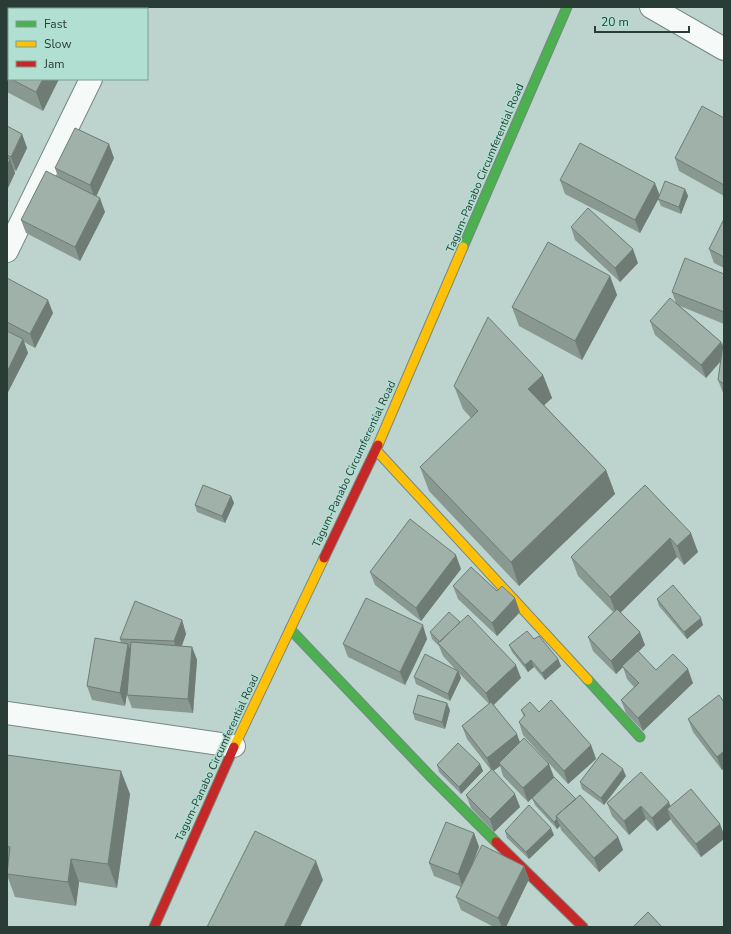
<svg xmlns="http://www.w3.org/2000/svg" width="731" height="934" font-family="'Nunito Sans',sans-serif">
<style>
.lines{fill:none;stroke-linecap:round;stroke-linejoin:round}
.street-casing{stroke:#758883;stroke-width:24}
.fast-casing{stroke:#758883;stroke-width:11}
.slow-casing{stroke:#758883;stroke-width:11}
.jam-casing{stroke:#758883;stroke-width:11}
.street{stroke:#f5f9f8;stroke-width:22}
.fast{stroke:#4caf50;stroke-width:9}
.slow{stroke:#ffc107;stroke-width:9}
.jam{stroke:#c62828;stroke-width:9}
.wall{fill:#899891}
.shaded-wall{fill:#6f7c76}
.building{fill:#9fb1a9;stroke:#6f7c76}
.labels{text-anchor:middle;dominant-baseline:central;stroke-width:3;stroke-linejoin:round;paint-order:stroke}
.street-label{font-size:11px;fill:#293c36;stroke:#b1dfd1}
</style>
<rect width="100%" height="100%" fill="#bcd4cd"/>
<g class="lines">
<!-- street casing -->
<g class="street-casing">
<path id="street" d="M651,7L724,49
M123,9V7
M7,251L91,79
M7,713L234,746"/>
</g>
<!-- fast casing -->
<g class="fast-casing">
<path id="fast" d="M463,247L567,7
M290,629L430,776L496,842
M588,680L640,737"/>
</g>
<!-- slow casing -->
<g class="slow-casing">
<path id="slow" d="M378,445L463,247
M376,450L588,680
M234,747L324,558"/>
</g>
<!-- jam casing -->
<g class="jam-casing">
<path id="jam" d="M324,558L378,445
M496,842L583,927
M154,927L234,747"/>
</g>
<!-- street -->
<use href="#street" class="street"/>
<!-- fast -->
<use href="#fast" class="fast"/>
<!-- slow -->
<use href="#slow" class="slow"/>
<!-- jam -->
<use href="#jam" class="jam"/>
</g>
<!-- wall -->
<path class="wall" d="M9,16V79H59L43,111L7,92V20Z
M724,118V196L679,171L675,158Z
M7,126L22,134L27,148L16,171L14,170L15,173L7,190Z
M114,158L96,196L105,212L80,261L26,233L21,220L58,177L55,168Z
M560,180L659,196L685,189L688,196L681,214L661,206L658,199L640,233L565,194Z
M724,219V268L714,263L709,249Z
M571,227L638,263L620,282L575,240Z
M724,274V324L680,306L721,342L723,347L724,337V394L723,393L718,380L721,361L706,378L655,335L650,321L676,303L672,292Z
M610,276L617,295L582,360L519,326L512,307Z
M7,278L53,313L35,348L24,342L28,353L8,392L7,391Z
M543,375L552,398L544,405L606,470L615,494L519,586L429,491L420,467L471,418L463,409L454,386Z
M645,485L698,552L684,565L677,557L621,612L645,645L638,652L656,670L693,683L643,731L626,713L621,700L634,687L627,679L623,667L616,674L593,651L588,637L613,612L578,576L571,557Z
M231,496L234,503L225,523L197,512L195,505Z
M461,569L421,621L375,585L370,572Z
M453,586L520,612L497,636L458,599Z
M657,599L703,625L687,639L659,606Z
M182,620L186,634L182,646L192,647L197,660L193,713L132,708L127,695V692L125,706L92,700L87,686L121,643L120,639Z
M430,632L521,678L494,705L520,742L554,777L528,802L503,776L500,766L493,771L520,807L494,832L471,808L466,795L491,770L467,739L462,726L489,704L459,673L461,678L450,701L416,684L414,677L455,669L443,656L439,646L432,639Z
M427,639L405,685L348,657L343,644Z
M534,639L558,659L561,666L545,680L534,667L528,672L512,652L509,645Z
M724,702V768L722,770L693,732L688,719Z
M450,710L445,729L415,720L413,713Z
M521,710L539,712L591,745L596,759L568,784L523,735L519,722L524,717Z
M7,755L130,794L117,888L79,882L76,906L15,897L7,875Z
M480,764L483,771L461,794L439,772L437,765Z
M626,776L604,805L582,789L580,782Z
M532,798L576,799L618,837L623,850L599,872L561,830L560,826L557,829L535,805Z
M607,803L670,806L720,824L724,835V839L701,857L672,822L671,819L657,831L646,819L629,835L612,816Z
M505,831L554,835L529,859L507,838Z
M474,833L479,847L473,862L524,866L529,879L506,927H494L461,910L456,897L461,887L434,876L429,863Z"/>
<!-- shaded-wall -->
<path class="shaded-wall" d="M43,79H59L43,111L36,92Z
M22,134L27,148L16,171L11,157Z
M109,144L114,158L95,199L90,185Z
M10,159L15,173L7,190V166Z
M655,183L660,196L640,233L635,220Z
M685,189L688,196L681,214L679,207Z
M100,198L105,212L80,261L75,247Z
M633,249L638,263L620,282L615,268Z
M610,276L617,295L582,360L575,341Z
M48,300L53,313L35,348L30,334Z
M23,339L28,353L8,392L7,388V372Z
M721,342L724,351V357L706,378L701,365Z
M543,375L552,398L537,412L528,389Z
M606,470L615,494L519,586L511,562Z
M231,496L234,503L225,523L222,516Z
M691,533L698,552L684,565L677,546Z
M670,538L677,557L617,616L610,597Z
M456,555L461,569L421,621L416,608Z
M515,598L520,612L497,636L492,623Z
M701,618L703,625L687,639L684,632Z
M182,620L186,634L178,655L174,641Z
M423,625L427,639L405,685L400,672Z
M640,632L645,645L623,667L622,666L623,667L616,674L611,661Z
M128,644L133,657L125,706L120,693Z
M192,647L197,660L193,713L188,699Z
M558,659L561,666L545,680L542,673Z
M531,660L534,667L528,672L525,665Z
M516,665L521,678L491,707L486,693Z
M688,669L693,683L643,731L638,718Z
M458,671L461,678L450,701L448,694Z
M447,703L450,710L445,729L442,722Z
M517,734L522,748L499,763L500,766L492,772L487,758Z
M591,745L596,759L568,784L564,771Z
M724,751V768L722,770L717,757Z
M480,764L483,771L461,794L459,787Z
M549,764L554,777L528,802L523,788Z
M623,769L626,776L604,805L601,798Z
M121,771L130,794L117,888L108,864Z
M515,794L520,807L494,832L490,819Z
M669,802L674,816L667,809L671,819L657,831L652,818Z
M641,806L646,819L629,835L624,821Z
M557,819L560,826L557,829L554,822Z
M720,824L724,835V839L701,857L696,844Z
M551,828L554,835L529,859L526,852Z
M474,833L479,847L463,888L458,874Z
M618,837L623,850L599,872L594,858Z
M71,859L79,882L76,906L68,882Z
M316,861L323,880L300,927H284Z
M524,866L529,879L506,927H502L498,918Z"/>
<!-- building -->
<path class="building" d="M14,7H42L46,9H13Z
M9,16V78L7,77V20Z
M11,79H43L36,92Z
M702,106L724,118V185L675,158Z
M7,126L22,134L11,157L7,155Z
M75,128L109,144L90,185L55,168Z
M580,143L655,183L635,220L560,180Z
M7,158L10,159L7,166Z
M46,171L100,198L75,247L21,220Z
M665,181L685,189L679,207L658,199Z
M588,208L633,249L615,268L571,227Z
M724,219V257L709,249Z
M548,242L610,276L575,341L512,307Z
M685,258L724,274V312L672,292Z
M7,278L48,300L30,334L7,322Z
M670,298L721,342L701,365L650,321Z
M488,317L543,375L528,389L606,470L511,562L420,467L478,411L454,386Z
M7,331L23,339L7,372Z
M724,337V384L718,380Z
M203,485L231,496L222,516L195,505Z
M645,485L691,533L677,546L670,538L610,597L571,557Z
M410,519L456,555L416,608L370,572Z
M471,567L497,591L502,586L515,598L492,623L453,586Z
M673,585L701,618L684,632L657,599Z
M366,598L423,625L400,672L343,644Z
M135,601L182,620L174,641L120,639Z
M617,609L640,632L611,661L588,637Z
M449,612L460,622L440,642L430,632Z
M468,615L516,665L486,693L438,643Z
M527,631L534,639L539,636L558,659L542,673L531,660L525,665L509,645Z
M95,638L128,644L120,693L87,686Z
M131,642L192,647L188,699L127,695Z
M638,651L656,670L673,654L688,669L638,718L621,700L639,683L622,666Z
M425,654L458,671L448,694L414,677Z
M418,695L447,703L442,722L413,713Z
M719,695L724,702V751L717,757L688,719Z
M551,700L591,745L564,771L519,722L525,715L521,710L530,702L539,712Z
M491,702L517,734L487,758L462,726Z
M524,738L549,764L523,788L499,763Z
M458,743L480,764L459,787L437,765Z
M602,753L623,769L601,798L580,782Z
M7,755L121,771L108,864L71,859L68,882L7,874L10,847L7,846Z
M492,769L515,794L490,819L466,795Z
M641,772L669,802L652,818L641,806L624,821L607,803Z
M554,777L576,799L556,816L557,819L554,822L532,798Z
M691,789L720,824L696,844L667,809Z
M580,795L618,837L594,858L556,816Z
M529,805L551,828L526,852L505,831Z
M446,822L474,833L458,874L429,863Z
M255,831L316,861L284,927H207Z
M482,845L524,866L498,918L456,897Z
M648,912L662,927H633Z"/>
<g class="labels">
<!-- street labels -->
<g class="street-label">
<text transform="translate(485 168) rotate(-67)">Tagum-Panabo Circumferential Road</text>
<text transform="translate(354 464) rotate(-65)">Tagum-Panabo Circumferential Road</text>
<text transform="translate(217 758) rotate(-65)">Tagum-Panabo Circumferential Road</text>
</g>
</g>
<!-- border -->
<rect width="731" height="934" fill="none" stroke="#293c36" stroke-width="16"/>
<!-- legend -->
<rect x="8" y="8" width="140" height="72" fill="#b1dfd1" stroke="#7b9e93"/>
<rect x="16" y="21" width="20" height="6" fill="#4caf50" stroke="#7b9e93"/>
<text x="44" y="28" font-size="12" fill="#293c36">Fast</text>
<rect x="16" y="41" width="20" height="6" fill="#ffc107" stroke="#7b9e93"/>
<text x="44" y="48" font-size="12" fill="#293c36">Slow</text>
<rect x="16" y="61" width="20" height="6" fill="#c62828" stroke="#7b9e93"/>
<text x="44" y="68" font-size="12" fill="#293c36">Jam</text>
<!-- scale -->
<path d="M595 26v6h94v-6" fill="none" stroke="#293c36" stroke-width="2"/>
<text x="601" y="26" font-size="12" fill="#293c36" stroke="#b1dfd1" stroke-width="3" paint-order="stroke">20 m</text>
</svg>
